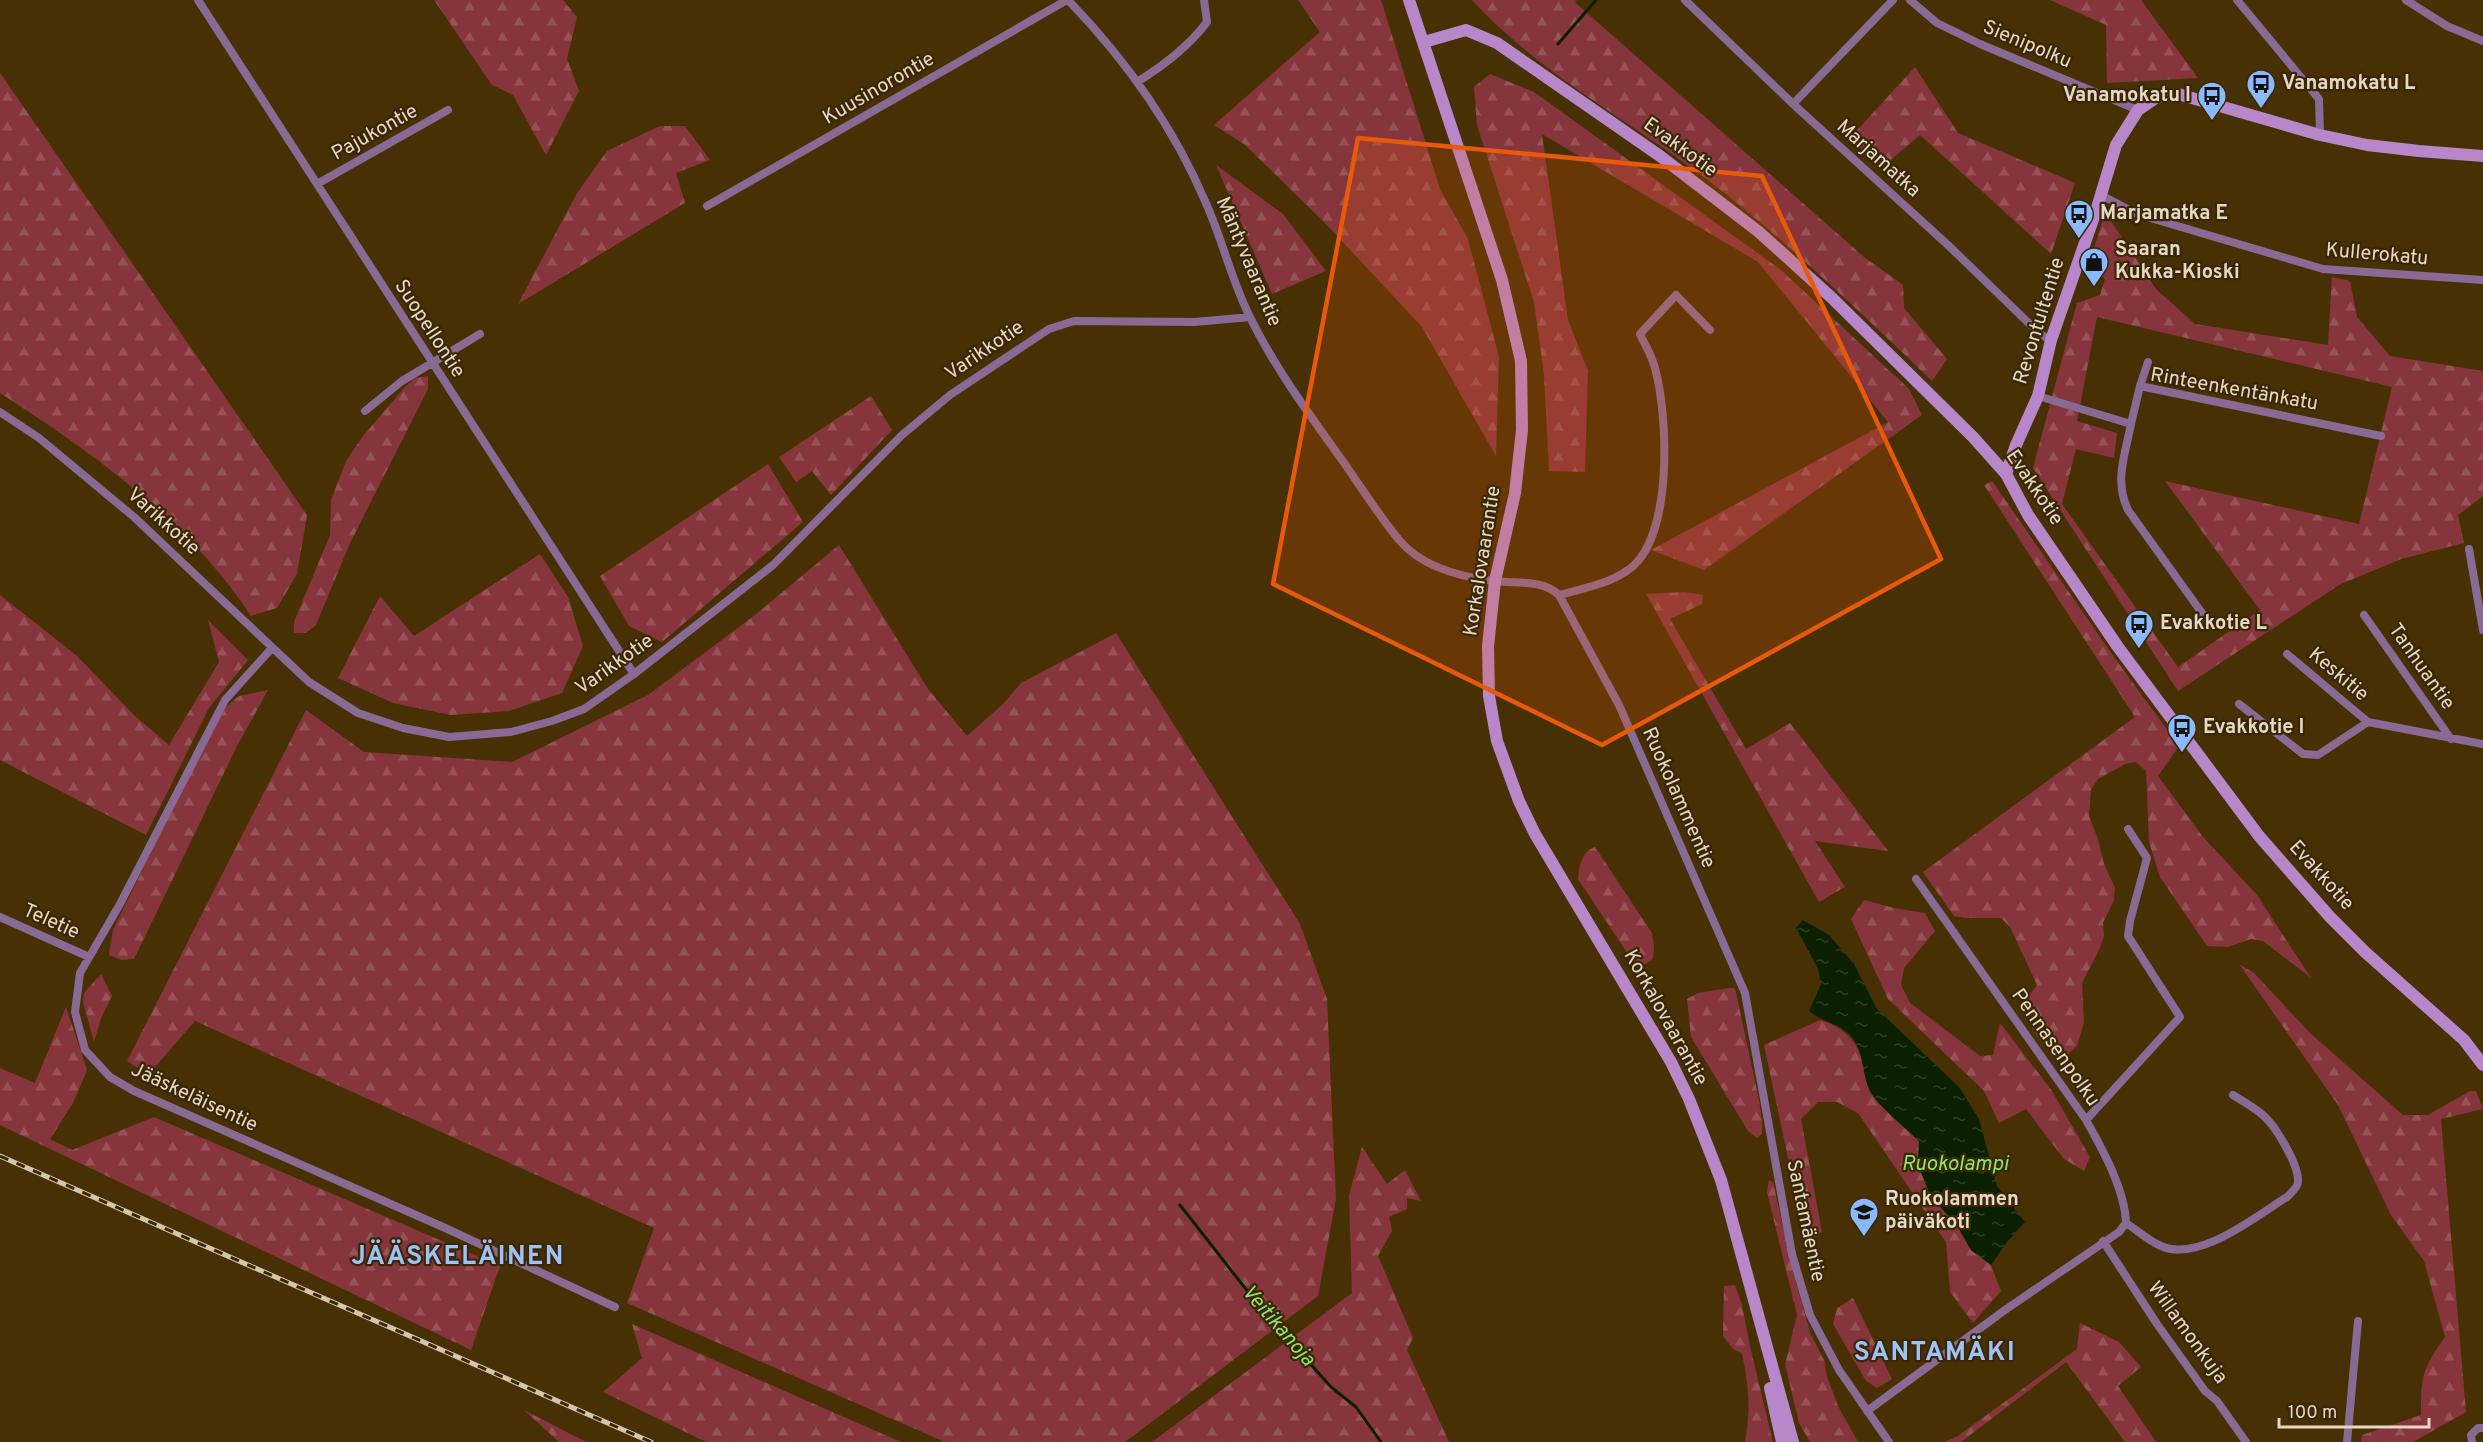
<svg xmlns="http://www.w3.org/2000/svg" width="2483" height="1442" font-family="Overpass,sans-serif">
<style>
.forest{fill:url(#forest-firs);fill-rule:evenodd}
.water{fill:url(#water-ripples)}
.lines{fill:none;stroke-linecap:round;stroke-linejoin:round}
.stream{stroke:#0a2001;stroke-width:3}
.street{stroke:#896a94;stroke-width:8}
.secondary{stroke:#b787c9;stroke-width:12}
.rail-casing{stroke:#d5c5ae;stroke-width:5}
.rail{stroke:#3a2708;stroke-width:3;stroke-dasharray:9;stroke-linecap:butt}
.marked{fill:#e8590c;fill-opacity:0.2;stroke:#e8590c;stroke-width:4.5;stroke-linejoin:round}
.labels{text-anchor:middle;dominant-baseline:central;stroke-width:4.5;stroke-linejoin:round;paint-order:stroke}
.street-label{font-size:20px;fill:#e7d8c3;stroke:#3a2708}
.poi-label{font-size:20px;font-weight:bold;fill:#e7d8c3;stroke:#3a2708;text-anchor:start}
.water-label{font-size:21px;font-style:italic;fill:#8ce660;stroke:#3a2708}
.district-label{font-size:26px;font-weight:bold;letter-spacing:1.5px;fill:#9ec2f3;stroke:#3a2708}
</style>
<defs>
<pattern id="forest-firs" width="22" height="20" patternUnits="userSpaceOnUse" patternTransform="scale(1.5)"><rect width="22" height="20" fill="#86353d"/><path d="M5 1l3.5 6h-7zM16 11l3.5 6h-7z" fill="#975257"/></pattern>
<pattern id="water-ripples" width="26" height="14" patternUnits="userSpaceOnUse" patternTransform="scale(1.5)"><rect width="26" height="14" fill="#0a2001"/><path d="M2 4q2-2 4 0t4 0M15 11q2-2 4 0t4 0" fill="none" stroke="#2e4024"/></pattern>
</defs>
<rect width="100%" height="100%" fill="#483005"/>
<!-- forest -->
<path class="forest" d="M434,0H563L577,17L567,59L579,91L546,155L513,95L492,85Z
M1298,0H1381L1440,189L1468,239L1499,357L1496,456L1422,327L1327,225L1244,144L1214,125L1320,32Z
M1472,0H1577L1575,2L1578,5L1864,257L1903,285L1904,308L1947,359L1932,381C1861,313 1791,245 1713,184C1632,121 1543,77 1472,0Z
M2050,0H2141L2198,78L2107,83L2106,25Z
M1915,67L1958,133L2075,183L2051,254L1920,135L1880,169L1850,138Z
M0,73L307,515L297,574L277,608L251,616C190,522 93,453 0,393Z
M1490,74L1534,92L1781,270L1909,389L1922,415L1704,570L1651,550L1888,422L1758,262L1542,134L1568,320L1588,371L1585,472L1549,471L1544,375L1534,302L1477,125L1474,87Z
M660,126H685L710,160L676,173L685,203L518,304L577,193L607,151Z
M1216,165L1283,214L1326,271L1272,294Z
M2105,212L2156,289L2195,324L2328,345L2332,277L2350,281L2357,317L2390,356L2483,371V496L2458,515L2464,543L2401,559L2339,585L2178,691L2033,468L2077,303L2100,295L2105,279L2089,265ZM2097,317L2392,387L2359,524L2165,481L2260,610L2178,667L2062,504L2076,449L2114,458L2117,433L2077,421Z
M428,376V389L350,543L316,625L306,633H294V622L330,535L331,500L346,461L363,436L405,387L415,378Z
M871,396L892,430L831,495L812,471L796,482L779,457Z
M768,464L803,522L662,642L629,626L600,576Z
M1992,481L2114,657L2179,746L2158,776L2203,837L2257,895L2311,978L2263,941L2251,939L2228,947L2207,946L2160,877L2149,842L2146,771L2136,762L2125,764L2098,779L2091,790L2089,816L2098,839L2104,864L2115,888L2114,900L2103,923L2104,936L2100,948L2082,983L2084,1022L2077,1046L2068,1054C2042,1054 2030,1026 2022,1005L2037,985L2010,927L2001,918H1965L1954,916L1923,872L2135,717L1984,485Z
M839,545L928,689L967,736L1003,704L1021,683L1116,633L1300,924L1327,999L1336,1199L1318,1296L1125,1442H945L627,1303L654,1228L195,1021L148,1075L127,1061L306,710L364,752L512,762L648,695L755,615Z
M540,554L568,597L583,646L562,693L509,711L451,715L393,703L338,678L380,596L414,636Z
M1684,592L1703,595L1702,604L1670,619L1746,749L1790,723L1888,851L1815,841L1845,887L1819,902L1646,594Z
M0,595L77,656L135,716L169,745L219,662L208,620L248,660L209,708L146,835L0,760Z
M268,690L236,748L134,959L121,960L109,955L113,930L220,712L239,696Z
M1595,847L1652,933L1654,946L1653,959L1638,969L1578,879C1579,866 1582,851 1595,847Z
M1864,900L1894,908L1925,913L1935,931L1904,968L1901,985L1910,1003L1980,1056L1993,1055L2000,1023L2052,1091L2090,1157L2084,1171L2064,1159L2026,1109L1999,1123L1984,1091L1888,999L1851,919Z
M2239,964L2254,973L2310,1033L2403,1115H2428L2470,1091H2476L2483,1109L2441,1119L2466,1412L2413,1442H2361L2362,1435L2421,1415C2421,1375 2422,1370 2445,1337L2424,1261L2391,1215L2338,1105Z
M101,974L112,996L101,1018L94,1042L83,1002L84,993Z
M1729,988H1735L1759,1100L1762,1121V1134L1757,1138L1748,1131L1691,1037L1687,999L1698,993Z
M66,1007L87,1070L73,1103L50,1139L72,1150L154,1117L500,1266L471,1350L0,1125V1068L35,1083Z
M1820,1020C1844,1027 1859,1042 1865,1068C1866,1075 1867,1084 1870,1091C1878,1106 1906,1129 1919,1141L1918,1165L1931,1197L1956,1224L1971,1250L1991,1265L2001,1291L1973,1323L1950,1292L1946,1242L1858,1113L1837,1102H1818L1801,1119L1822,1232L1806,1243L1764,1045Z
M1362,1147L1387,1184L1405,1170L1421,1201L1407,1198V1209L1389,1217L1392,1231L1378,1256L1413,1338L1407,1350L1449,1442H1152L1352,1293L1349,1195Z
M1769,1180L1773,1182L1794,1276L1811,1335L1825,1362L1826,1374L1838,1406L1858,1442H1810L1799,1423L1785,1364L1797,1315L1767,1192Z
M1735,1285L1742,1305L1750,1346L1773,1442H1745C1751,1406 1749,1389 1742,1353L1733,1349L1723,1336L1724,1286Z
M1853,1298L1892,1379L1877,1388L1866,1381L1833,1324L1837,1308Z
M2080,1323L2119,1342L2141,1367L2118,1386L2156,1442H2125L2066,1362L1961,1442H1944L1958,1436L2077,1349Z
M632,1324L901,1442H706L603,1392L642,1358Z
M524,1410L586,1442H559Z"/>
<!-- water -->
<path class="water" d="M1803,920L1829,935L1854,964L1877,1009L1959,1087L1979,1119L1997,1186L2025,1222L2007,1242L1991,1265L1971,1250L1956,1224L1931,1197L1918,1165L1919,1141C1906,1128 1878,1106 1870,1091C1861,1072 1865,1050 1849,1034C1837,1023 1821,1021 1809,1011L1821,984L1818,969L1796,928Z"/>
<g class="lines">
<!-- stream -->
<path class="stream" d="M1558,44L1596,0
M1180,1205L1263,1311L1331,1387L1356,1407L1381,1442"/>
<!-- street -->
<path class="street" d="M198,0L634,674
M1068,0C1124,58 1173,126 1205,201C1222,238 1231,279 1249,315C1274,367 1309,414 1342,460C1361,487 1379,516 1400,541C1423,568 1461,577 1494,581C1516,584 1542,579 1559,595C1581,589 1609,584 1628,570C1674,539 1668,415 1655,368C1652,356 1645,345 1640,334L1676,295L1710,330
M1685,0L1793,104L1949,246L2040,334L2051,340
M1910,0L1937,23L1980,44L2138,110
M2237,0L2319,99L2320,135
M2406,0L2447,26L2483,41
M1137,82C1163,66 1189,46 1207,22L1204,0
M1793,104L1893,0
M317,184L448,110
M2101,195L2137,214L2323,269L2483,280
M707,206L1067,0
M2140,386L2148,362
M2038,396L2131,424L2140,386L2381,436
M365,411L402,381L480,334
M0,412L39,438L134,517L309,682L358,713L403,728L449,737L511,732L552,721L584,709L634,674L773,565L902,435L950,395L1049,329L1074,321L1195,322L1250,317
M2131,424C2125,455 2114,481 2128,510L2212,627
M2469,549L2483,630
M1559,595L1619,705L1745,993L1792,1254L1810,1315L1839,1370L1889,1442
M2364,615L2451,739
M271,649L225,700L120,904L80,973L75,1012L85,1050L110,1077L134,1091L443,1227L615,1307
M2287,654L2368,722
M2239,704L2303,754L2318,755L2368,722L2483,744
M0,917L89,957
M2086,1120L2180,1017L2128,936L2130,921L2147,858L2128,829
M2126,1223C2137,1230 2149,1241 2161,1246C2199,1263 2256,1216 2287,1197C2291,1193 2298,1187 2298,1182C2299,1165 2276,1127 2264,1116C2255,1108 2243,1101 2233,1095
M2103,1241L2157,1324L2205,1391L2217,1401L2246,1442
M1867,1411L2005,1310L2119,1232L2126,1223C2125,1190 2102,1148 2086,1120L1916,879
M2347,1442L2358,1321
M2472,1442L2471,1435L2478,1428H2483"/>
<!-- secondary -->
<path class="secondary" d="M1409,0L1502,280L1521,361L1522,430L1515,493L1495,581L1488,646L1489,696L1497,741L1519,801L1535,834L1671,1062L1689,1099L1721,1180L1793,1442
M1424,42L1466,30L1497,43L1660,156L1759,232L1832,298L1973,437L2006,474L2028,515L2118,647L2259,836L2330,917L2365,952L2464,1040L2483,1065
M2006,474L2016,445L2038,396L2051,340L2096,211L2116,145L2138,110L2157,97L2178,94L2320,135L2367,145L2419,151L2483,156
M1770,1388L1782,1442"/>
<!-- rail casing -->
<g class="rail-casing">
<path id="rail" d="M0,1156L651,1442"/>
</g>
<!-- rail -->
<use href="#rail" class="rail"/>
</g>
<!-- marked area -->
<path class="marked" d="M1358,138L1762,176L1941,559L1602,745L1273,584Z"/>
<!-- icons -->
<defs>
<g id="bus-pin" transform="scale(1.5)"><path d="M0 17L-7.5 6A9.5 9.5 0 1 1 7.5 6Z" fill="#8abafc" stroke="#3a2708"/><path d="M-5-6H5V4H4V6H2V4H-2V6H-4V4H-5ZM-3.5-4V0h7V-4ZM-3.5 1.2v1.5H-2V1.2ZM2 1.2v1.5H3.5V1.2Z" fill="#111"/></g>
<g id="shop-pin" transform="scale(1.5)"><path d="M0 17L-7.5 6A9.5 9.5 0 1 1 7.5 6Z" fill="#8abafc" stroke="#3a2708"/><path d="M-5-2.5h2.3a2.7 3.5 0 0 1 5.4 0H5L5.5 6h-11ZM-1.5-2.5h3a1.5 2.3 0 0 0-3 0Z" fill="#111"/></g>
<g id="school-pin" transform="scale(1.5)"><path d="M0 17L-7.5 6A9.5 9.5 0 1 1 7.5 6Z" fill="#8abafc" stroke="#3a2708"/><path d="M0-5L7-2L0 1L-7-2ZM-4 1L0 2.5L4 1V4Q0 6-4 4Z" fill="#111"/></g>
</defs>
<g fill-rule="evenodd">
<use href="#bus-pin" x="2261" y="84"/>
<use href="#bus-pin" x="2212" y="96"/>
<use href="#bus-pin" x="2079" y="214"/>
<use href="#shop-pin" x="2094" y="262"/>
<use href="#bus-pin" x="2139" y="624"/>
<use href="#bus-pin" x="2182" y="728"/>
<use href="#school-pin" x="1864" y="1212"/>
</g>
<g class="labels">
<!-- street labels -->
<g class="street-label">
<text transform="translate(2027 45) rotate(23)">Sienipolku</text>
<text transform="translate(879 89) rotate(-30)">Kuusinorontie</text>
<text transform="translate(375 133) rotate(-29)">Pajukontie</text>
<text transform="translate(1680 148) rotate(36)">Evakkotie</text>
<text transform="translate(1878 159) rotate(42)">Marjamatka</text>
<text transform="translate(2377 255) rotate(5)">Kullerokatu</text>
<text transform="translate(1248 262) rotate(67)">Mäntyvaarantie</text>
<text transform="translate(2040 321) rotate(-73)">Revontultentie</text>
<text transform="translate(429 329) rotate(57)">Suopellontie</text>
<text transform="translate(985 351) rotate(-34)">Varikkotie</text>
<text transform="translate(2234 390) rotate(10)">Rinteenkentänkatu</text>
<text transform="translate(2034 488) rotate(56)">Evakkotie</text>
<text transform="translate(163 522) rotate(42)">Varikkotie</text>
<text transform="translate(1483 561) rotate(-81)">Korkalovaarantie</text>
<text transform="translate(615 665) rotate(-35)">Varikkotie</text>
<text transform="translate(2421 667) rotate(55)">Tanhuantie</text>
<text transform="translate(2338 675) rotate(40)">Keskitie</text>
<text transform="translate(1678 798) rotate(66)">Ruokolammentie</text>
<text transform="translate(2321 876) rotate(48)">Evakkotie</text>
<text transform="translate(51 922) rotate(24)">Teletie</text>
<text transform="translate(1665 1018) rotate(61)">Korkalovaarantie</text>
<text transform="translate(2055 1048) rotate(55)">Pennasenpolku</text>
<text transform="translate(194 1098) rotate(25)">Jääskeläisentie</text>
<text transform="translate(1805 1221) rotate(78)">Santamäentie</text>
<text transform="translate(2187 1333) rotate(54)">Willamonkuja</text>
</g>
<!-- poi labels -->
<g class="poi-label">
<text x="2282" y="84">Vanamokatu L</text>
<text x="2191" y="96" text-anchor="end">Vanamokatu I</text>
<text x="2100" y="214">Marjamatka E</text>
<text x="2115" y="250">Saaran<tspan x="2115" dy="23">Kukka-Kioski</tspan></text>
<text x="2160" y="624">Evakkotie L</text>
<text x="2203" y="728">Evakkotie I</text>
<text x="1885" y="1200">Ruokolammen<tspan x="1885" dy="23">päiväkoti</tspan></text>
</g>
<!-- water labels -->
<g class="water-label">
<text x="1955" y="1164">Ruokolampi</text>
<text transform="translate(1278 1326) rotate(49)">Veitikanoja</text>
</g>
<!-- district labels -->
<g class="district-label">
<text x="458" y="1257">JÄÄSKELÄINEN</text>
<text x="1935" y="1353">SANTAMÄKI</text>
</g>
</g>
<!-- scale -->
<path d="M2279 1418v9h150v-9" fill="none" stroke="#e7d8c3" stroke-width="3"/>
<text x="2288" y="1418" font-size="18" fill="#e7d8c3" stroke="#3a2708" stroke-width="4.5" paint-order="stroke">100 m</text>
</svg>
